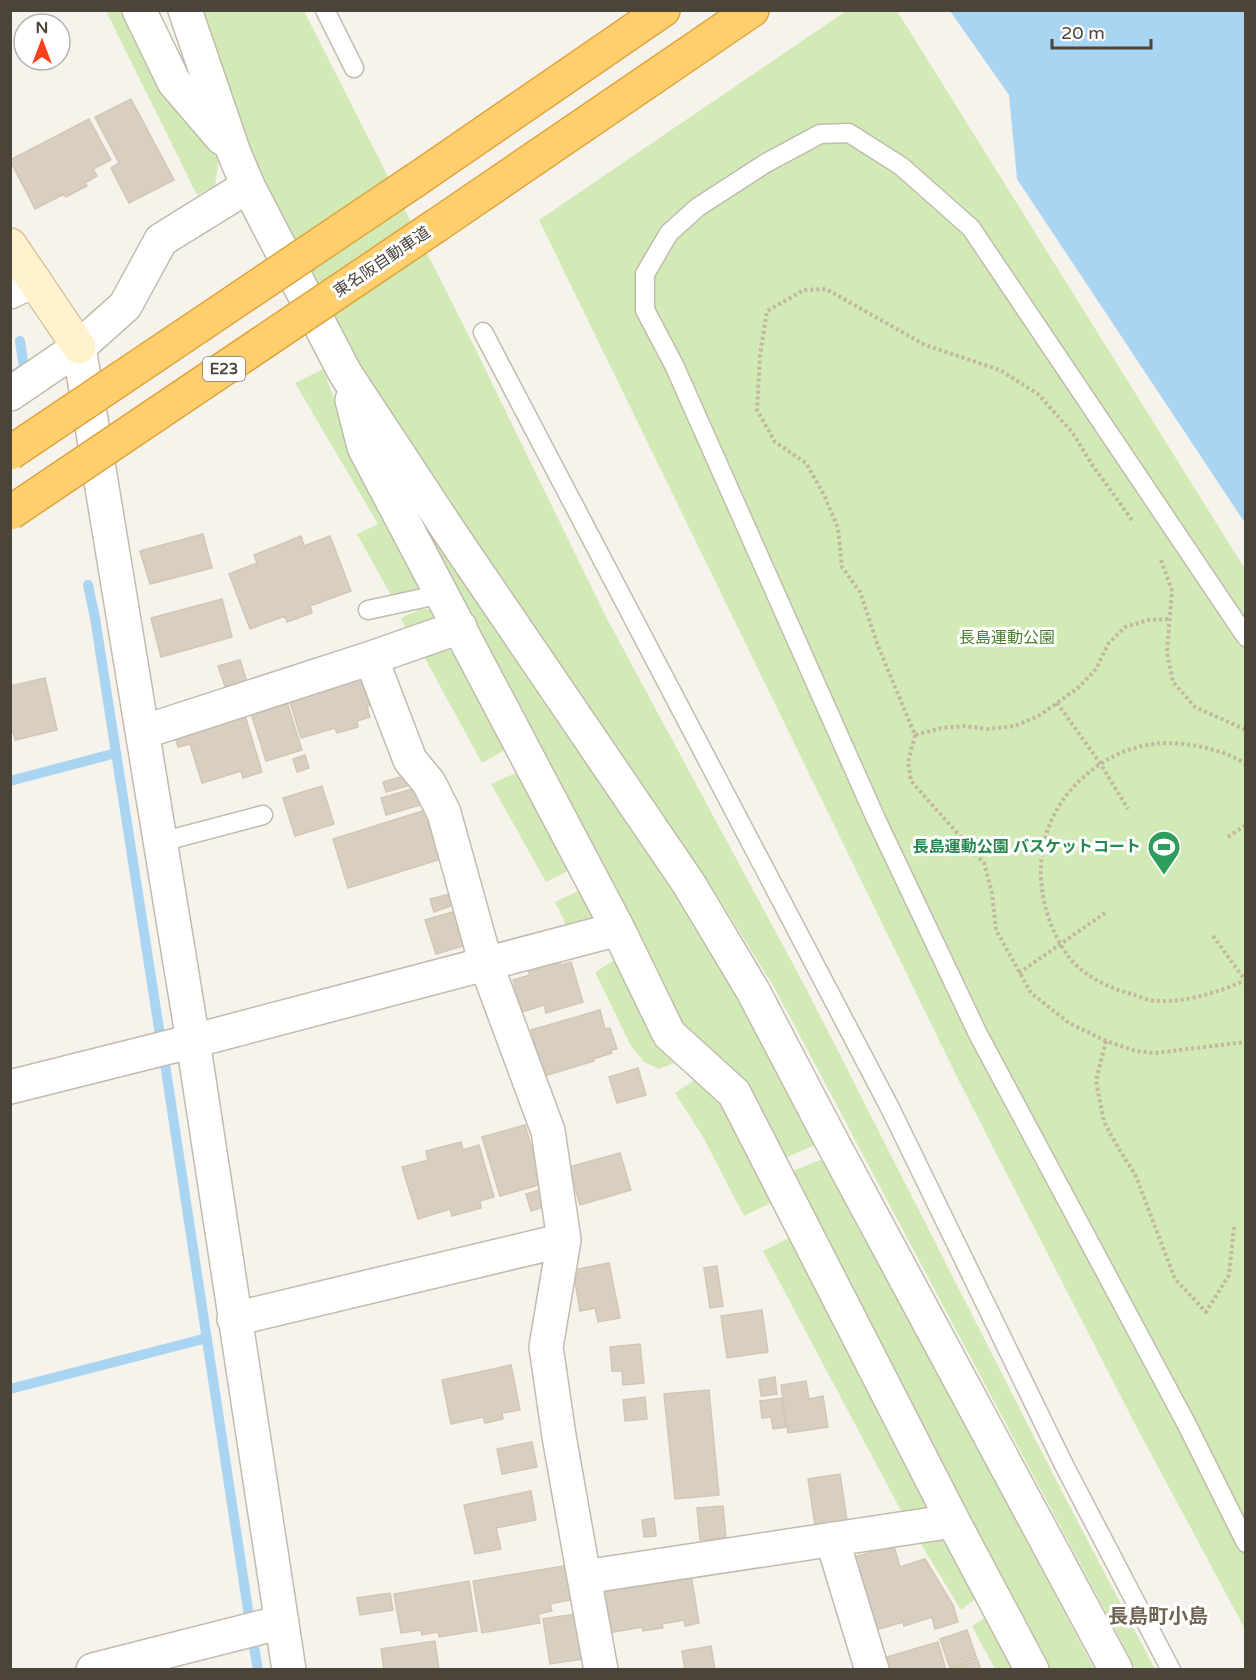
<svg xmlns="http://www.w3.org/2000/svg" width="1256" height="1680" font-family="'Varela Round','Noto Sans JP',sans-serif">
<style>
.green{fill:#d2eab5}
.water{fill:#a9d4f2}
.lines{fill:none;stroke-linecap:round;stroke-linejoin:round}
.stream{stroke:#a9d4f2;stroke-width:10}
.building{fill:#d8cfc1;stroke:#d3c7b4;stroke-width:1.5}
.lane-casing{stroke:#c2bbae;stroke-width:21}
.street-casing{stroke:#c2bbae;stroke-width:36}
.secondary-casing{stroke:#d6c79b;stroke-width:36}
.highway-casing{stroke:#e0a43c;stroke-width:36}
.path{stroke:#c4b79f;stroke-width:4;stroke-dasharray:3 3;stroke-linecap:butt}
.lane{stroke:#fff;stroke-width:18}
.street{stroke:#fff;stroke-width:33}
.secondary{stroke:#fff3cd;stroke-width:33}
.highway{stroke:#ffcf6e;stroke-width:33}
.highway-bridge-casing{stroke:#e0a43c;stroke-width:36;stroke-linecap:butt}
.highway-bridge{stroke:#ffcf6e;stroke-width:33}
.labels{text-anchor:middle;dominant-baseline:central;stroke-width:6;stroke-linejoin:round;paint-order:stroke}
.shield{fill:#fff;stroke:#817c74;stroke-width:1.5}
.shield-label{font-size:15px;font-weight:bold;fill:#4b4439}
.street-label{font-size:16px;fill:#4b4439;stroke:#fff}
.park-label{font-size:16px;fill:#4a7f2a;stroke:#fff}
.leisure-label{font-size:16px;font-weight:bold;fill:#27864d;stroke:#fff;text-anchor:end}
.quarter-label{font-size:20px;font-weight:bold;fill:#6e6250;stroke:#fff}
</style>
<rect width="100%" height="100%" fill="#f6f3ec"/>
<!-- green -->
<path class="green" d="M106,11H131L188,124L219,159L215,186L197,195Z
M203,11H304L472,342L605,615L808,992L1056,1480L1155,1669H1136L774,987L711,886L549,652L367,377L255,164Z
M846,11H897L1245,569V1629L1136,1426L957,1077L539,220Z
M323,369L354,451L420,588L392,597L357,534L378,524L295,383Z
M392,471L676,892L739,998L819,1143L781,1160L679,1030Z
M423,608L439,612L442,619L411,641L401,618Z
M437,647L459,653L510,747L482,763L422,653Z
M520,771L572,869L546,882L491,784Z
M582,889L595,914L589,929L570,933L555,902Z
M618,958L682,1060L659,1069L644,1062L631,1046L595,972Z
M697,1078L731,1111L777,1200L744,1216L703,1137L675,1093Z
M825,1158L1094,1669H1044L788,1173Z
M795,1235L934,1502L928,1517L907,1522L763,1251Z
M939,1536L954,1547L980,1595L961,1610L918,1539Z
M990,1614L1019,1669H995L972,1626Z"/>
<!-- water -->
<path class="water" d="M950,11H1245V523L1017,179L1009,95Z"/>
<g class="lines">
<!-- stream -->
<path class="stream" d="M15,374L24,368L20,341
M88,585L95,618L160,1035
M10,781L116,753
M165,1064L249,1616
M10,1389L207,1338
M254,1647L258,1670"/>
</g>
<!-- building -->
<path class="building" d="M131,99L174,180L129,203L111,168L119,163L95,117Z
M89,119L111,160L93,169L97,176L85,183L87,186L66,197L64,194L35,209L10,160Z
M203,534L212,568L150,584L140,551Z
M301,536L304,546L330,536L351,591L310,606L312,613L287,622L285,616L250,629L229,574L257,563L254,555Z
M222,599L232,637L161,657L151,618Z
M240,660L249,688L228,695L218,666Z
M361,677L370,705L367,707L370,717L357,721L358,727L337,733L335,728L301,738L289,699Z
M45,678L57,730L15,740L13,731L10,732V686Z
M286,699L302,750L266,761L250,710Z
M244,712L262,772L243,778L241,771L202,783L190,744L178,747L174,734Z
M305,755L309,768L297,772L293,759Z
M404,776L407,786L386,792L383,782Z
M322,786L334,824L295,836L283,798Z
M415,788L420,805L386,815L381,798Z
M429,809L444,858L348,888L333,839Z
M450,894L453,905L434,912L430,899Z
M456,911L466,945L436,954L425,920Z
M559,960L561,965L571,962L583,1002L546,1013L544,1005L522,1012L513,980L530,975L528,970Z
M600,1010L605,1029L610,1028L617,1049L611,1050L612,1053L593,1059L594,1061L544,1076L531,1030Z
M638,1068L646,1095L617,1103L609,1077Z
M525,1125L542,1184L500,1196L482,1137Z
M461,1142L463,1150L479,1145L494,1197L480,1201L481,1208L452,1216L450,1209L418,1219L402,1167L428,1160L426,1151Z
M620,1153L631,1190L580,1205L569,1167Z
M540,1190L545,1206L531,1211L526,1194Z
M609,1263L620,1318L598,1322L595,1308L580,1311L573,1270Z
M717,1266L723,1306L710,1308L704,1268Z
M762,1310L768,1352L727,1358L721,1316Z
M640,1344L644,1383L623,1385L622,1371H612L610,1347Z
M511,1365L520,1410L502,1413L503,1419L485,1423L483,1417L451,1424L442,1380Z
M775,1377L777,1394L761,1396L759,1380Z
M806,1381L809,1399L823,1396L828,1427L788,1433L781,1385Z
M709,1390L719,1495L675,1499L664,1394Z
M645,1397L647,1419L625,1421L623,1400Z
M782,1398L786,1427L773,1429L771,1417L762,1418L760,1401Z
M532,1442L537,1467L502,1474L497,1449Z
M840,1474L847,1520L815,1525L808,1479Z
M531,1491L536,1520L496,1528L501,1549L475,1554L464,1505Z
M723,1506L726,1538L700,1540L697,1508Z
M654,1518L656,1536L644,1537L642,1520Z
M894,1546L900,1567L925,1559L953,1605L958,1622L935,1629L932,1617L904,1626L903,1622L876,1630L854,1557Z
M569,1565L575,1599L550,1604L552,1611L538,1614L540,1623L482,1633L473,1581Z
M691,1574L699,1623L685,1626L684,1620L662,1624L663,1628L643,1631L642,1627L609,1633L601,1588Z
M469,1581L477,1631L439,1637L438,1632L422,1635L421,1630L401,1633L394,1594Z
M390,1593L393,1610L360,1615L357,1598Z
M575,1614L582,1659L550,1664L543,1619Z
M967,1630L977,1659L950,1668L940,1639Z
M435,1641L439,1670H384L381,1649Z
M938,1642L946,1670H890L887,1657Z
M711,1646L715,1670H685L682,1651Z
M978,1661L981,1670L952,1669Z"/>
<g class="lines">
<!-- lane casing -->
<g class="lane-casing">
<path id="lane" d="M325,10L354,68
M483,332L890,1108L1064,1465L1171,1670
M368,610L442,594
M1246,637L971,228L901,166L849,133L820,134L766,163L698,207L669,233L645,274V310L674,365L876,819L978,1034L1186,1423L1246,1543
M161,842L263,815"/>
</g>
<!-- street casing -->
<g class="street-casing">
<path id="street" d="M139,10L174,82L222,138
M185,10L234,153L248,186L345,373L451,534L689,884L753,991L830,1138L1116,1670
M10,292L34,280
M79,347L193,1041L289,1670
M10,394L79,347L125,306L161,240L248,186
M352,400L364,447L618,929L669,1034L734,1093L953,1521L584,1577L601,1670
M371,658L410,760L429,783L444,813L486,964L548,1131L564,1240L546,1347L559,1436L584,1577
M143,732L371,658L460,627
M10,1087L193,1041L618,929
M234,1319L564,1240
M953,1521L1032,1670
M832,1539L872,1670
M93,1670L282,1622"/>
</g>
<!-- secondary casing -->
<g class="secondary-casing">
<path id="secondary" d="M10,245L79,347"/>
</g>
<!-- highway casing -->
<g class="highway-casing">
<path id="highway" d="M417,179L663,10
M437,225L752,10"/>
</g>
<!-- path -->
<path class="path" d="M1132,520L1093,466L1072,432L1038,394L1000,370L925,345L826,289L804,290L767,311L760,355L757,410L775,442L806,463L824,495L838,528L842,567L860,592L878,646L915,735L941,728L964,726L988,729L1015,726L1040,715L1078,688L1096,669L1108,644L1125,627L1148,620L1169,619
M1161,560L1172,591L1167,652L1173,682L1195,707L1246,730
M1057,703L1100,763L1128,809
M915,735L908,762L911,781L984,863L992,893L996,930L1031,993L1069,1023L1106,1041L1136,1051L1155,1053L1246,1042
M1246,765C1228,749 1178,740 1155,744C1128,747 1106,758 1086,775C1040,813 1030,873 1052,927C1059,943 1068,960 1083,971C1097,982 1115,990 1132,994C1140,997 1150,1001 1158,1001C1188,1002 1219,992 1246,980
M1228,837L1246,825
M1213,936L1245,980
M1019,973L1105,913
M1106,1041L1096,1081L1104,1122L1120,1151L1135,1174L1175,1279L1206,1312L1229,1275L1234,1227"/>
<!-- lane -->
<use href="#lane" class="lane"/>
<!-- street -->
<use href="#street" class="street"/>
<!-- secondary -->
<use href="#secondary" class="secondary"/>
<!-- highway -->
<use href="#highway" class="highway"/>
<!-- highway-bridge casing -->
<g class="highway-bridge-casing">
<path id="highway-bridge" d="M10,453L417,179
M10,513L437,225"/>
</g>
<!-- highway-bridge -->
<use href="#highway-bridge" class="highway-bridge"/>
</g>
<!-- icons -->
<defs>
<g id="stadium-pin" transform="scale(1.725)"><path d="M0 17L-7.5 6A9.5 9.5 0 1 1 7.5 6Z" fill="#2e9e5b" stroke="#fff"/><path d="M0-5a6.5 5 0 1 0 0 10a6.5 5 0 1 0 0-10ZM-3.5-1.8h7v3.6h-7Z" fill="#fff"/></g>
</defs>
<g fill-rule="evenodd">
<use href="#stadium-pin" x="1164" y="847"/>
</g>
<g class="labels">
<!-- shield labels -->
<rect class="shield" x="203" y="357" width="42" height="24" rx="4.5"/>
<g class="shield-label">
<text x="224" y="369">E23</text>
</g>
<!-- street labels -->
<g class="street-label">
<text transform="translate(382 262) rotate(-34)">東名阪自動車道</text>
</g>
<!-- park labels -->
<g class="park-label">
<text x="1007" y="638">長島運動公園</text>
</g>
<!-- leisure labels -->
<g class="leisure-label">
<text x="1141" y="847">長島運動公園 バスケットコート</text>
</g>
<!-- quarter labels -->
<g class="quarter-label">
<text x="1158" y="1617">長島町小島</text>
</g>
</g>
<!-- border -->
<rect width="1256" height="1680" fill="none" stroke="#4b4439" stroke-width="24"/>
<!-- north arrow -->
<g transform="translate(42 42)"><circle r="28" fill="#ffffff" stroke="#b7b4b0" stroke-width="1.5"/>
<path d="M0-4.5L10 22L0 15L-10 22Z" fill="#fc3f1d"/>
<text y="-9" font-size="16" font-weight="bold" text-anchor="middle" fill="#4b4439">N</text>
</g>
<!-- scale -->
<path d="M1052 39v9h99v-9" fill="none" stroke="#4b4439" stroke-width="3"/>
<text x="1061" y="39" font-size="18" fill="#4b4439" stroke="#ffffff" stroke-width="4.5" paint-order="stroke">20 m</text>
</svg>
